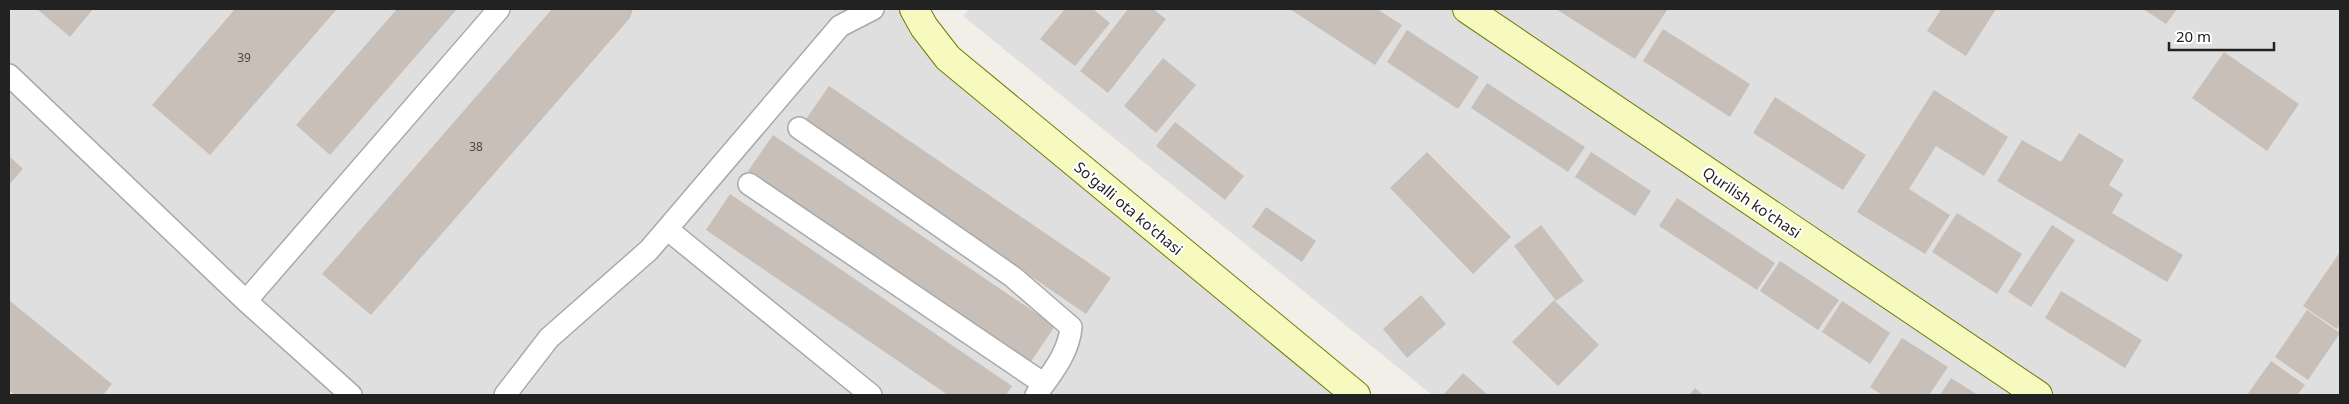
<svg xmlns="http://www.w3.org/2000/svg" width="2349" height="404" font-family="'Noto Sans',sans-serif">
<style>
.residential{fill:#e0dfdf}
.building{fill:#c7bfb8}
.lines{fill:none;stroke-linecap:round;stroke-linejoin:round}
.lane-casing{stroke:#a9a9a9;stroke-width:24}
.secondary-casing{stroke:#707d05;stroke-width:30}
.lane{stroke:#fff;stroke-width:21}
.secondary{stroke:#f7fabf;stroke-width:28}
.labels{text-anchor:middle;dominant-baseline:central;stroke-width:4.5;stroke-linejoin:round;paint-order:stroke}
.number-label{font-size:12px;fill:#4b4948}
.street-label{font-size:15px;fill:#222;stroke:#fff}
</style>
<rect width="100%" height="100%" fill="#f2efe9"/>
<!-- residential -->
<path class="residential" d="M9,9H914L924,27L1356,395H9Z
M969,9H2340V395H1432L963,16Z"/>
<!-- building -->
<path class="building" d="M37,9H93L70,37Z
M235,9H337L210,155L152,105Z
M397,9H457L330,155L296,125Z
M552,9H633L630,18L371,315L322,274Z
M1065,9H1093L1110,23L1075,66L1040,39Z
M1128,9H1153L1166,19L1108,93L1080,71Z
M1290,9H1377L1402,25L1375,65Z
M1556,9H1666L1667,10L1635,59Z
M1941,9H1996L1966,56L1927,31Z
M2143,9H2177L2166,24Z
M1663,29L1750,84L1730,117L1643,61Z
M1407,30L1479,77L1458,109L1387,62Z
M2224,52L2299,104L2267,151L2192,98Z
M1163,58L1196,85L1156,133L1124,106Z
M1487,83L1585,147L1568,172L1471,108Z
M829,86L1111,278L1086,314L804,122Z
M1934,90L2008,137L1984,176L1936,146L1909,189L1950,215L1925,254L1857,212Z
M1775,97L1866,155L1843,190L1753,133Z
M1175,122L1244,176L1225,200L1156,146Z
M2079,133L2124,160L2109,185L2123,194L2112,213L2183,255L2167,282L1997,181L2022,140L2061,162Z
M773,135L1055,326L1030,363L748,171Z
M1427,152L1511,237L1473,274L1390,188Z
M1591,152L1651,191L1635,216L1575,177Z
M9,156L23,169L9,185Z
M730,194L1012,386L1006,395H948L706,230Z
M1677,198L1775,263L1757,290L1659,226Z
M1266,207L1316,241L1302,262L1252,227Z
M1957,213L2022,254L1997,294L1932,252Z
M1541,225L1584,281L1556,301L1514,246Z
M2052,225L2075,240L2031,307L2008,292Z
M2340,252V324L2337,329L2303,306Z
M1780,261L1839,300L1818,330L1760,291Z
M2061,291L2142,340L2125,368L2045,318Z
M1421,295L1446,324L1407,358L1383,329Z
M1554,300L1599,345L1558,386L1512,342Z
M10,301L112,384L103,395H15L9,390Z
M1842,301L1890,333L1870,364L1822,332Z
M2307,310L2340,333L2308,380L2275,357Z
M1902,338L1948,367L1929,395H1882L1870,387Z
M2271,361L2305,385L2297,395H2247Z
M1463,373L1488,395H1443Z
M1951,378L1978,395H1940Z
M1695,388L1703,395H1689Z"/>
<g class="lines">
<!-- lane casing -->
<g class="lane-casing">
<path id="lane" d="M9,75L246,301L351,395
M799,128L1013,277L1071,327C1069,353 1051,374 1036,395
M749,184L1044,384
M667,229L871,395
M246,301L499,9
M505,395L549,338L649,250L840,26L873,9"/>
</g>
<!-- secondary casing -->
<g class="secondary-casing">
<path id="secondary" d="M914,9L924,27L948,58L1356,395
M1467,9L2038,395"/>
</g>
<!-- lane -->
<use href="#lane" class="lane"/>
<!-- secondary -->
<use href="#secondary" class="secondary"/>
</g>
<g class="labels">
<!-- number labels -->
<g class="number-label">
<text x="244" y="57">39</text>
<text x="476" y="146">38</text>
</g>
<!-- street labels -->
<g class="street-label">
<text transform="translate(1752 202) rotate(34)">Qurilish ko'chasi</text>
<text transform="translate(1129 208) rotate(40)">So'galli ota ko'chasi</text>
</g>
</g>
<!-- border -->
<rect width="2349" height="404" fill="none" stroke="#222222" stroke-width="20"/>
<!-- scale -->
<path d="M2169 42v8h105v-8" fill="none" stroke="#222222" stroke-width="2.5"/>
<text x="2176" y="42" font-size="15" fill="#222222" stroke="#ffffff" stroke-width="4" paint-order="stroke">20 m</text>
</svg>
